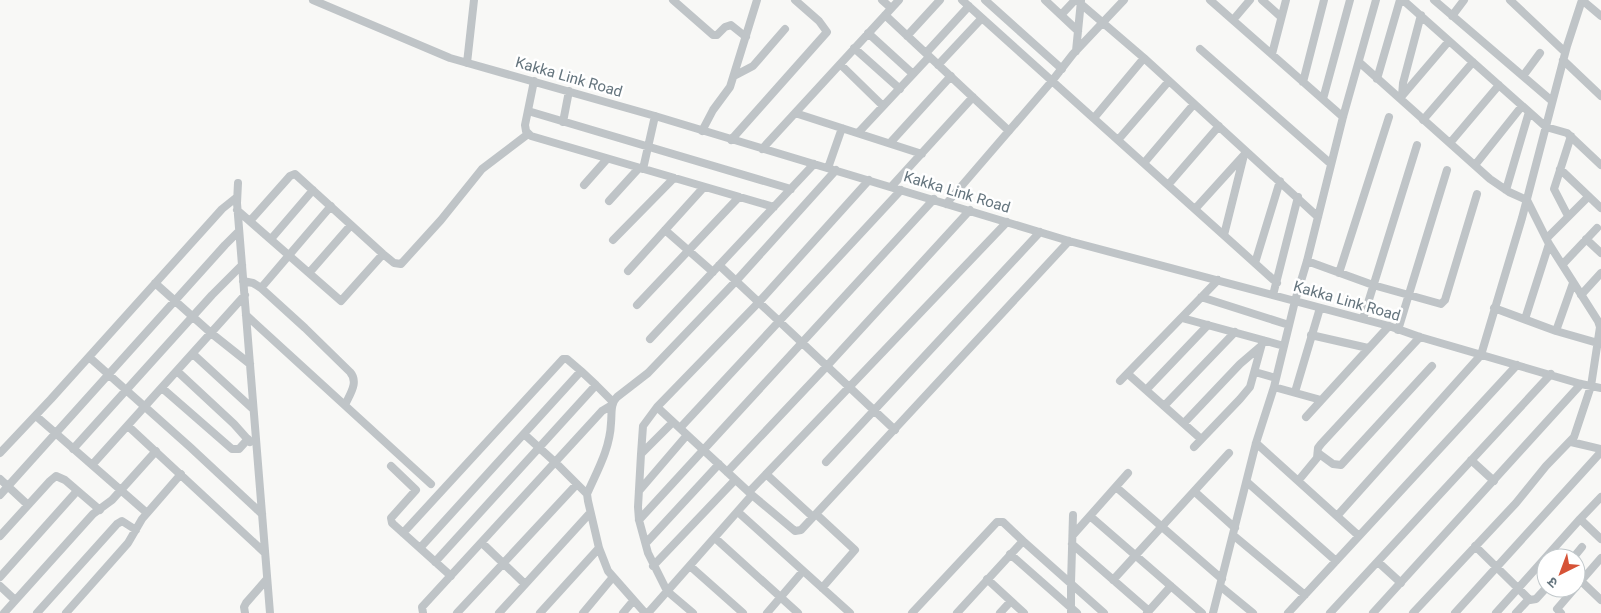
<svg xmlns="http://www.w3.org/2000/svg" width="1601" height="613" font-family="Roboto,'Noto Sans Devanagari',sans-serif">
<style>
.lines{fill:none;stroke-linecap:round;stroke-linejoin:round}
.minor{stroke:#bfc4c7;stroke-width:8}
.labels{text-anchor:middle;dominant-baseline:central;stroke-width:5;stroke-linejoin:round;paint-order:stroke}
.street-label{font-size:15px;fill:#65757e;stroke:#fff}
</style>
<rect width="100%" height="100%" fill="#f8f8f6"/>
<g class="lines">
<!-- minor -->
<path class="minor" d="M313,0L450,58L655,116L1069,241L1389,326L1420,337L1581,384L1601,388
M673,0L713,35H717L725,27L731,25L746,37
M882,0L891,8
M962,0L1277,283
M985,0L1062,69
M1045,0L1078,31
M1210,0L1343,117
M1262,0L1281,17
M1403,0L1546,127L1567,133L1601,165
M1434,0L1552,101
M1510,0L1565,52
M1582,0L1601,16
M1081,4L1144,58L1318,217
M885,15L1009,131
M1061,15L1075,0
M1452,16L1464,0
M1233,20L1250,0
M868,33L913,74
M907,36L940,0
M854,48L900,89
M1200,49L1331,164
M1076,51L1081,1
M926,53L969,6
M1272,54L1286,0
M1563,60L1601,96
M1359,62L1490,179L1509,192L1527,200L1549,244L1598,321L1600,327L1591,386L1574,437L1546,466L1516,503L1413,613
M467,63L474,0
M840,64L883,106
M938,65L982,18
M734,76L753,66L785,29
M1523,76L1540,53
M1377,79L1400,0
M534,81L525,125L526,131L531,136L774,207
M1303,82L1324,0
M1402,96L1403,83L1421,15
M1402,96L1449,41
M1323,99L1350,0
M528,111L791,189
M795,113L922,154
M1094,118L1144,58
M1423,120L1473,62
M563,122L569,91
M702,131L713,110L730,87L757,0
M858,133L929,57
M731,140L827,32L819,21L795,0
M1118,140L1169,81
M890,143L951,76
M1450,143L1499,85
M762,149L899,0
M1144,163L1194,104
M1475,165L1522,106
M828,168L842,128
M643,169L655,116
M1560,169L1601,208
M869,180L759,302L657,407L752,495L795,531L801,530L1069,241
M238,183L237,203L270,613
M584,185L607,159
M1168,185L1219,126
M891,187L973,97
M1506,190L1529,112
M609,201L639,168
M946,204L1052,81L1073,54L1124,0
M1195,209L1244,155
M237,210L341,301L383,254
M1568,216L1554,189L1571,136
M250,221L290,176L295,174L383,254L394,263L401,264L441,220L482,169L528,134
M665,230L713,272
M1224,235L1244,155
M1547,238L1588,197
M271,239L313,190
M1586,239L1601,253
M613,240L674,178
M1307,261L1373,285L1441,304L1445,300L1477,194
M1255,263L1280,181
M1563,264L1597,228
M719,265L895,430
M628,271L704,187
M309,273L351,225
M1339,273L1389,117
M243,281L253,283L261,288L305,328L350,372C359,382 350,394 345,405
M155,283L211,333L250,364
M261,288L331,206
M1273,295L1298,197
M1581,295L1601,273
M1201,297L1289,325
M637,305L739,197
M1494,308L1556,331L1601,344
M246,315L431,484
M1182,318L1284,346
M1363,319L1417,145
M1525,319L1549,244
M1398,330L1447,170
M1556,331L1573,283
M1311,335L1368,348
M650,339L814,164
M193,354L253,409
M89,357L190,447L262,514
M177,371L234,424L250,442
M1255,372L1276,378
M1128,374L1201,439
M1120,381L1218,280
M1274,387L1321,400
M162,388L232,449H239L248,439
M1146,390L1208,325
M1295,392L1320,308
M1164,406L1235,332
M657,407L643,426L641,454L673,422
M36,416L147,513
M1306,417L1389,326
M1184,423L1240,364L1261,346
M128,426L265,553
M680,428L901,190
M524,434L556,463L587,494
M1571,442L1601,449
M1256,443L1359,536
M1194,447L1240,399L1250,387L1263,340
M73,449L212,295L242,265
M0,453L51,399L222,209L237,197
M1318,453L1333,464L1341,465L1432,366
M641,454L638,507L639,520L648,553L667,591L693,613
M1471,460L1494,481
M826,462L1040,232
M92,465L245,295
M391,466L416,490L391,518L392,523L451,576
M727,472L827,366L970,210
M766,474L813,517
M0,479L28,505
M1298,481L1317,458L1318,448L1321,444L1420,337
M1247,482L1336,561
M1116,487L1222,579
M639,491L687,435
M749,492L1007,222
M1195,492L1235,528
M0,495L225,245L239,231
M1601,497L1580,519L1601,539
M738,512L850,613
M816,514L855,550L822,588
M1090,516L1202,613
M1337,516L1481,355L1522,218L1567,46L1582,0
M639,520L934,199
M403,533L563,359H567L581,371
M1073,535L1128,473
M1233,535L1305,595
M0,536L50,481L56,476L65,480L100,510
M715,538L798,613
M482,543L525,584
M646,543L719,464
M1072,544L1149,611
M1475,546L1530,600L1536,599L1546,588
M420,548L581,371L596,385
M1010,554L1077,613
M1573,558L1582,547
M1601,558L1581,581L1601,600
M435,562L596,385L613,402
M1378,562L1401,583
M653,566L735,480
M690,566L743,613
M0,577L77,491
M987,579L1024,613
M1113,580L1229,453
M0,586L15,600
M1220,586L1253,613
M4,613L93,514L112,500L156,451
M37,613L117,524L122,521L136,530
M66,613L128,543L142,519L181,474
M245,613L244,607L246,603L267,579
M423,613L422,607L602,411L612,405
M457,613L577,484
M499,613L590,513
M540,613L599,548
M583,613L613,577
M623,613L633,601
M645,613L608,571L599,548L588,501L587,494C597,471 610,449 611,423C612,414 610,404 617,397L648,373L736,281L836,170
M648,613L752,495
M767,613L803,571
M912,613L997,522H1003L1023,541
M957,613L1023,541L1104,613
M1000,613L1011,601
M1071,613V583L1073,515
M1147,613L1171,586
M1213,613L1256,443L1274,387L1295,301L1307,261L1343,117L1376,0
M1288,613L1517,365
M1330,613L1551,374
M1373,613L1581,384
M1455,613L1601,452
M1496,613L1580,519
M1516,613L1529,599
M1561,613L1557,609L1575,588"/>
</g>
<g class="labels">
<!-- street labels -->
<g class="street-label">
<text transform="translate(569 77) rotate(16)">Kakka Link Road</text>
<text transform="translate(957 192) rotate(17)">Kakka Link Road</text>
<text transform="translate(1347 301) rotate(16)">Kakka Link Road</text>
</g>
</g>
<!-- north arrow -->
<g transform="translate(1561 573) rotate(222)"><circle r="24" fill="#ffffff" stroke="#c1c8cb"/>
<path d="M0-4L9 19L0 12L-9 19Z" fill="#d65337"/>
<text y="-8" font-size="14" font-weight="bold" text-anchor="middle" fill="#65757e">उ</text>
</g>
</svg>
